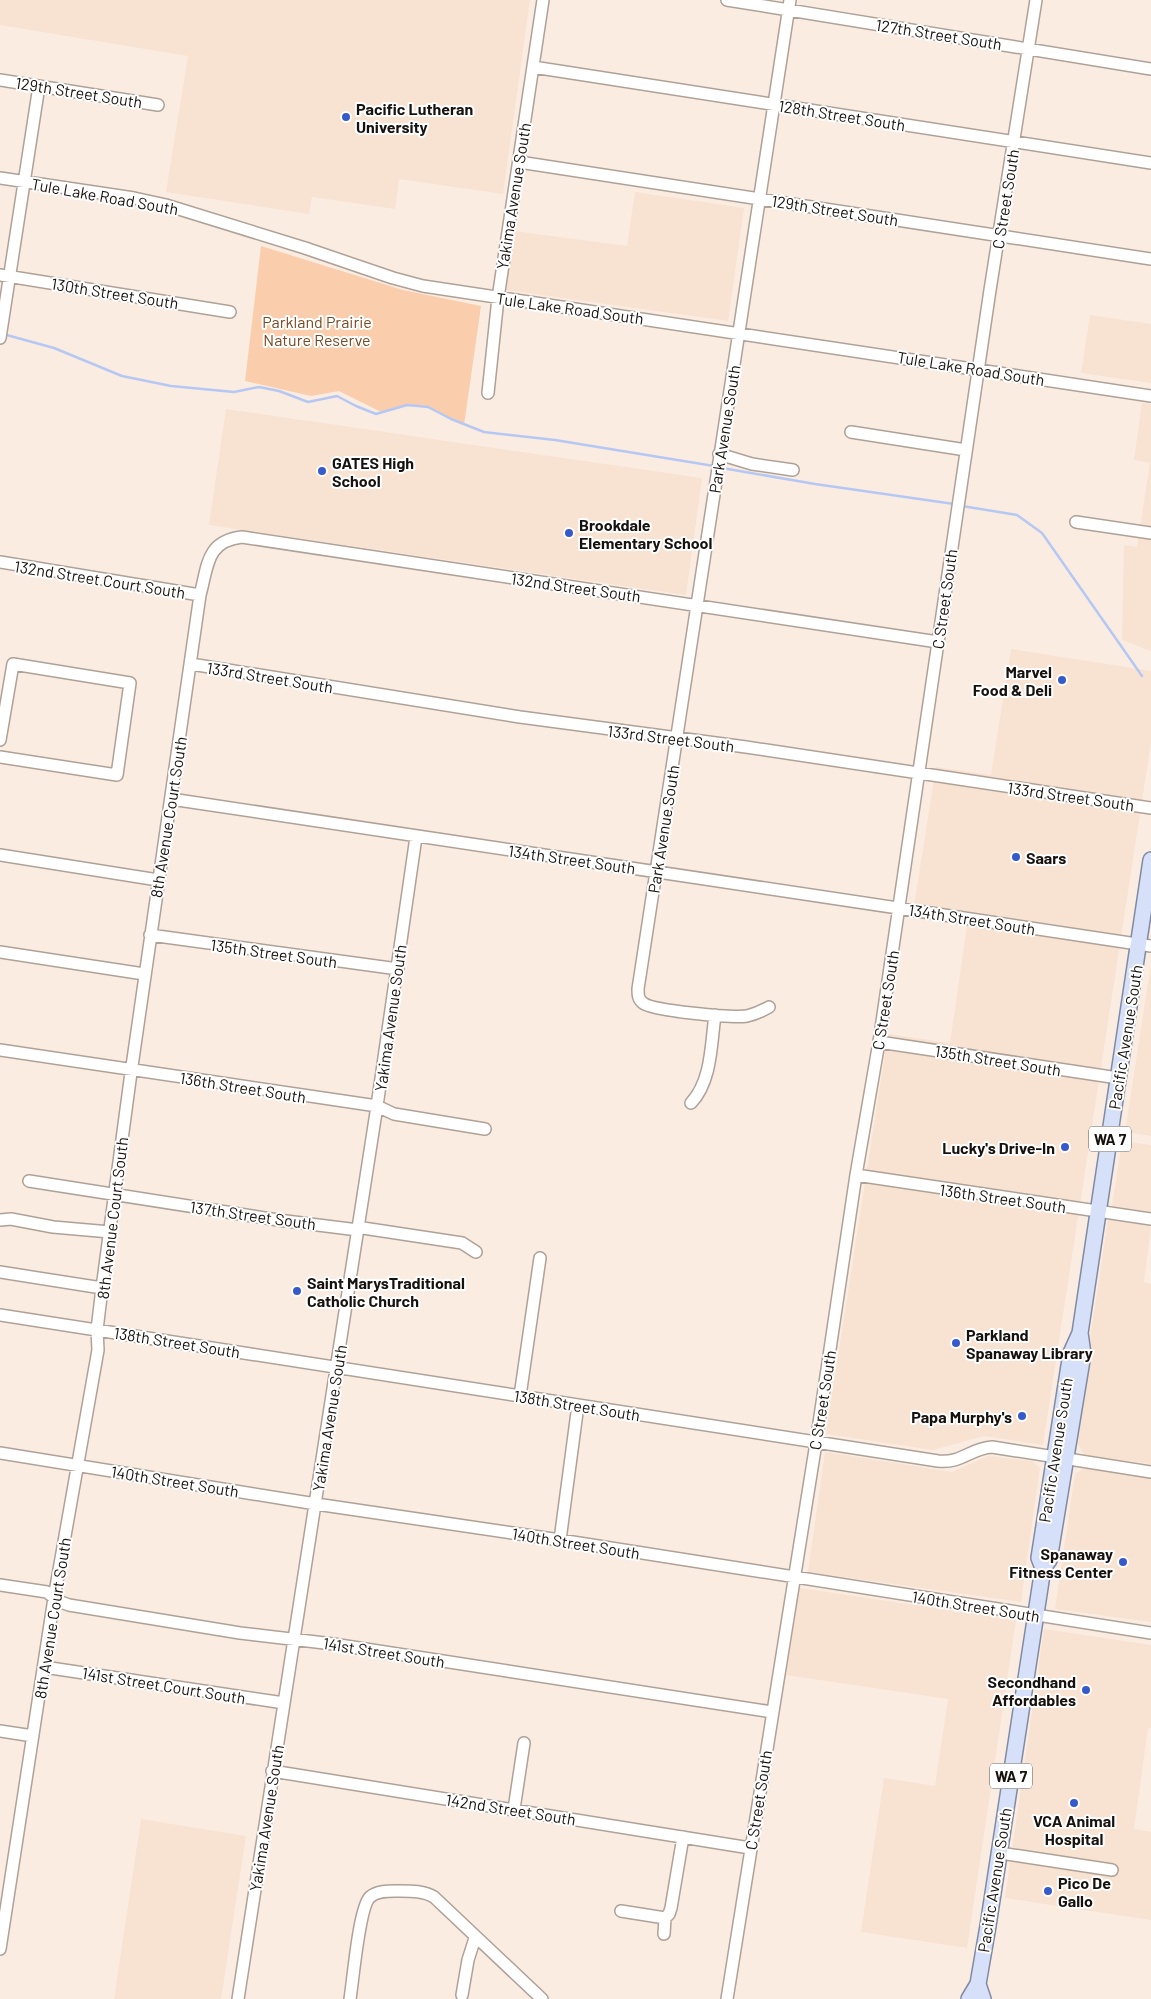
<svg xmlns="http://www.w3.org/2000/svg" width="1151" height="1999" font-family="Barlow,sans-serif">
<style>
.built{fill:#f8e2d2}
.green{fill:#facead}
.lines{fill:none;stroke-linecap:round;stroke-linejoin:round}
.stream{stroke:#b5c8f4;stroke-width:2.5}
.minor-casing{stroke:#afa197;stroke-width:14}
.major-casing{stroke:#818aa3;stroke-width:18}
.minor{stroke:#fff;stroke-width:11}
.major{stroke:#d6e0f8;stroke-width:15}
.poi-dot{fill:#365acb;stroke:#fff;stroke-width:2}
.labels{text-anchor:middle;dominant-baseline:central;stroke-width:4;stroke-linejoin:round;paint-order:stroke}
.shield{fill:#fff;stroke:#5d5956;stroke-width:1}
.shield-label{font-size:15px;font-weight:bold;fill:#17120e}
.street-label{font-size:16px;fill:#17120e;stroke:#fff}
.poi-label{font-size:16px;font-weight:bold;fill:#17120e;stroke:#fff;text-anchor:start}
.park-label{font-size:16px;fill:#784a22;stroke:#fff}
</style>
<rect width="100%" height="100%" fill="#fbece2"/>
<!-- built -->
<path class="built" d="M0,0H530L503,194L399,179L395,209L312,197L309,214L166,192L188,56L0,25Z
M635,192L744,208L728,321L506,290L514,231L627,246Z
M1090,315L1151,324V383L1081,373Z
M1142,403L1151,404V651L1122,640L1124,545L1137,547L1150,463L1134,460Z
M226,409L702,478L686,595L209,525Z
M1011,649L1151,671V742L1043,1445L984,1436L933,1450L826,1434L888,1034L950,1043L967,926L912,918L936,767L991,775Z
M1151,964V1136L1125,1132Z
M1122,1141L1151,1145V1212L1112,1206Z
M1108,1220L1151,1226L1144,1282L1151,1284V1464L1084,1455L1075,1439Z
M825,1452L952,1472L988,1456L1032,1461L1040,1468L1021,1602L808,1572Z
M1085,1468L1151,1478V1622L1055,1609L1075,1474Z
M800,1588L1016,1620L967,1948L861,1932L884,1778L935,1786L948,1699L786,1675Z
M1044,1629L1151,1645V1728H1148L1134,1829L1151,1832V1920L1005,1898Z
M141,1819L246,1836L221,1999H114Z"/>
<!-- green -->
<path class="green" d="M261,246L403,290L481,306L464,425L428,407L407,405L381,412L339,391L311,396L245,381Z"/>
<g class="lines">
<!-- stream -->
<path class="stream" d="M3,334L54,348L122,376L171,386L234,392L259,387L279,391L308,402L337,396L356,406L376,414L407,405L428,407L451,419L484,432L555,440L714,466
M722,468L815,484L954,504
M962,506L1017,515L1042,533L1142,676"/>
<!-- minor casing -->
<g class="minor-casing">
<path id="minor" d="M727,0L1151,69
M533,67L1151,163
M0,80L158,105
M519,162L1151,259
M0,178L134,198L166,205L305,248L393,278L423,286L1151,396
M0,275L230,312
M0,338L39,86
M488,393L498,298L543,0
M851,432L966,450
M719,454L752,464L793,470
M1076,522L1151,533
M0,562L200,595
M191,664L520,717L746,747L1151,808
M0,740L13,664L130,683L117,775L0,757
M171,799L1151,946
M0,855L158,880
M150,935L398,969
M0,952L144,974
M769,1007C762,1011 755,1014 747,1016C733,1018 653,1011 643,1003C638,999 638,995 638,989L790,0
M879,1042L1118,1078
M0,1050L377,1106L394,1114L485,1129
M691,1103C712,1081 711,1043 715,1015
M856,1175L1151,1219
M29,1181L278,1220L358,1230L363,1228L462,1243L476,1252
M0,1220L11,1219L53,1227L110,1232
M0,1272L102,1288
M0,1315L938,1461C961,1464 971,1448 992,1447L1151,1472
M520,1396L540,1258
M0,1453L316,1504L560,1540L1151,1633
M560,1540L578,1405
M0,1585L47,1592L58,1601L69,1605L240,1633L333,1644L772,1712
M44,1667L284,1703
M0,1731L33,1736
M272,1771L750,1848
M514,1809L524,1743
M1000,1853L1112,1870
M621,1911L665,1918
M664,1934L665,1918L669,1914L671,1908L683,1837
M0,1949L54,1598L98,1350L97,1330L102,1288L130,1080L200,595C208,566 206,541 242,537L938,642
M462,1995L468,1960L475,1938
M238,1999L377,1106L416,837
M350,1999C353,1981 359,1907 370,1897C378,1890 391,1891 400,1891C412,1891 424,1891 434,1897L542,1999
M727,1999L816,1443L856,1175L879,1042L990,290L1036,0"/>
</g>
<!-- major casing -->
<g class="major-casing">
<path id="major" d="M1043,1568L1039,1558L1071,1353L1080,1333
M978,1984L983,1999
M969,1999L978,1984L988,1926L1043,1568L1049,1560L1083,1354L1080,1333L1151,860"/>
</g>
<!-- minor -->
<use href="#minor" class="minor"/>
<!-- major -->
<use href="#major" class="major"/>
</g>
<!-- markers -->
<g class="poi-dot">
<circle cx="346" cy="117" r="5"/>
<circle cx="322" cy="471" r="5"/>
<circle cx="569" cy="533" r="5"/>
<circle cx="1062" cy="680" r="5"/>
<circle cx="1016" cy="857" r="5"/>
<circle cx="1065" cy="1147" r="5"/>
<circle cx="297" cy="1291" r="5"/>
<circle cx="956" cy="1343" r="5"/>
<circle cx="1022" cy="1416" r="5"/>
<circle cx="1123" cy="1562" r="5"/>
<circle cx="1086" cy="1690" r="5"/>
<circle cx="1074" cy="1803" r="5"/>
<circle cx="1048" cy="1891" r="5"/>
</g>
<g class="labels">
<!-- shield labels -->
<g class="shield">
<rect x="1089" y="1126.5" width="42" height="25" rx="4"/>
<rect x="990" y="1763.5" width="42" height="25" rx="4"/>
</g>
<g class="shield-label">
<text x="1110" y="1139">WA 7</text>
<text x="1011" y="1776">WA 7</text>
</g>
<!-- street labels -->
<g class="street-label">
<text transform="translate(939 34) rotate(9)">127th Street South</text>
<text transform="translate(79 92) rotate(9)">129th Street South</text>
<text transform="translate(842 115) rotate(9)">128th Street South</text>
<text transform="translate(105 196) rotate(10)">Tule Lake Road South</text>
<text transform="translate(513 196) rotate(-81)">Yakima Avenue South</text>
<text transform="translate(1005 199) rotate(-81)">C Street South</text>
<text transform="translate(835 210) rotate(9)">129th Street South</text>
<text transform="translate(115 293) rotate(9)">130th Street South</text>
<text transform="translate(570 308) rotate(8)">Tule Lake Road South</text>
<text transform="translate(971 368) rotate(9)">Tule Lake Road South</text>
<text transform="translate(724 429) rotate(-81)">Park Avenue South</text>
<text transform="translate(100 579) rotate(9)">132nd Street Court South</text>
<text transform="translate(576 587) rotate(8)">132nd Street South</text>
<text transform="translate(944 599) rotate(-82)">C Street South</text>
<text transform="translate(270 677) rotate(9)">133rd Street South</text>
<text transform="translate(671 738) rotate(7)">133rd Street South</text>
<text transform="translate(1071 796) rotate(8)">133rd Street South</text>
<text transform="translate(168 817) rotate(-81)">8th Avenue Court South</text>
<text transform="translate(663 829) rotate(-81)">Park Avenue South</text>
<text transform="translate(572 859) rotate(8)">134th Street South</text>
<text transform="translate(972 919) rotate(9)">134th Street South</text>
<text transform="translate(274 953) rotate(8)">135th Street South</text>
<text transform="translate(885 1000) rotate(-81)">C Street South</text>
<text transform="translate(390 1018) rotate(-82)">Yakima Avenue South</text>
<text transform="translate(1125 1037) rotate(-81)">Pacific Avenue South</text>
<text transform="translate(998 1060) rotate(9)">135th Street South</text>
<text transform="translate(243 1087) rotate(9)">136th Street South</text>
<text transform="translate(1003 1198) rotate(8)">136th Street South</text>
<text transform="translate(253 1215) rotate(8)">137th Street South</text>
<text transform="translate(112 1218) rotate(-83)">8th Avenue Court South</text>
<text transform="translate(177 1342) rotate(9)">138th Street South</text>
<text transform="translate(822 1400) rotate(-81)">C Street South</text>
<text transform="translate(577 1405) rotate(9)">138th Street South</text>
<text transform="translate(329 1418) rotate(-81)">Yakima Avenue South</text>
<text transform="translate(1055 1450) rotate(-81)">Pacific Avenue South</text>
<text transform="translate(175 1481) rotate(9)">140th Street South</text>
<text transform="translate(576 1543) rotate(9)">140th Street South</text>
<text transform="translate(976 1606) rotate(9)">140th Street South</text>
<text transform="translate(52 1618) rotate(-81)">8th Avenue Court South</text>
<text transform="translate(384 1652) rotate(9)">141st Street South</text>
<text transform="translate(164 1685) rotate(9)">141st Street Court South</text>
<text transform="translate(758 1800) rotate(-81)">C Street South</text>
<text transform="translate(511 1809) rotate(9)">142nd Street South</text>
<text transform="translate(266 1818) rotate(-81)">Yakima Avenue South</text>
<text transform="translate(994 1880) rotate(-81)">Pacific Avenue South</text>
</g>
<!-- poi labels -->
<g class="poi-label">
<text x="356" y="108">Pacific Lutheran<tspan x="356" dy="18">University</tspan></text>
<text x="332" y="462">GATES High<tspan x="332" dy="18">School</tspan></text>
<text x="579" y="524">Brookdale<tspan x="579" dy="18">Elementary School</tspan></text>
<text x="1052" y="671" text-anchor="end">Marvel<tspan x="1052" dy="18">Food &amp; Deli</tspan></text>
<text x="1026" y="857">Saars</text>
<text x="1055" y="1147" text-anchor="end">Lucky's Drive-In</text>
<text x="307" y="1282">Saint MarysTraditional<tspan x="307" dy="18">Catholic Church</tspan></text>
<text x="966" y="1334">Parkland<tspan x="966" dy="18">Spanaway Library</tspan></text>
<text x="1012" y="1416" text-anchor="end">Papa Murphy's</text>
<text x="1113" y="1553" text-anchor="end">Spanaway<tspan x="1113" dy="18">Fitness Center</tspan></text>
<text x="1076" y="1681" text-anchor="end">Secondhand<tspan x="1076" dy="18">Affordables</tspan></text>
<text x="1074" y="1820" text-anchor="middle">VCA Animal<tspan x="1074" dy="18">Hospital</tspan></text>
<text x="1058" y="1882">Pico De<tspan x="1058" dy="18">Gallo</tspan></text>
</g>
<!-- park labels -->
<g class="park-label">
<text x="317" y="321">Parkland Prairie<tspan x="317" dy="18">Nature Reserve</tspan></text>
</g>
</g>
</svg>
